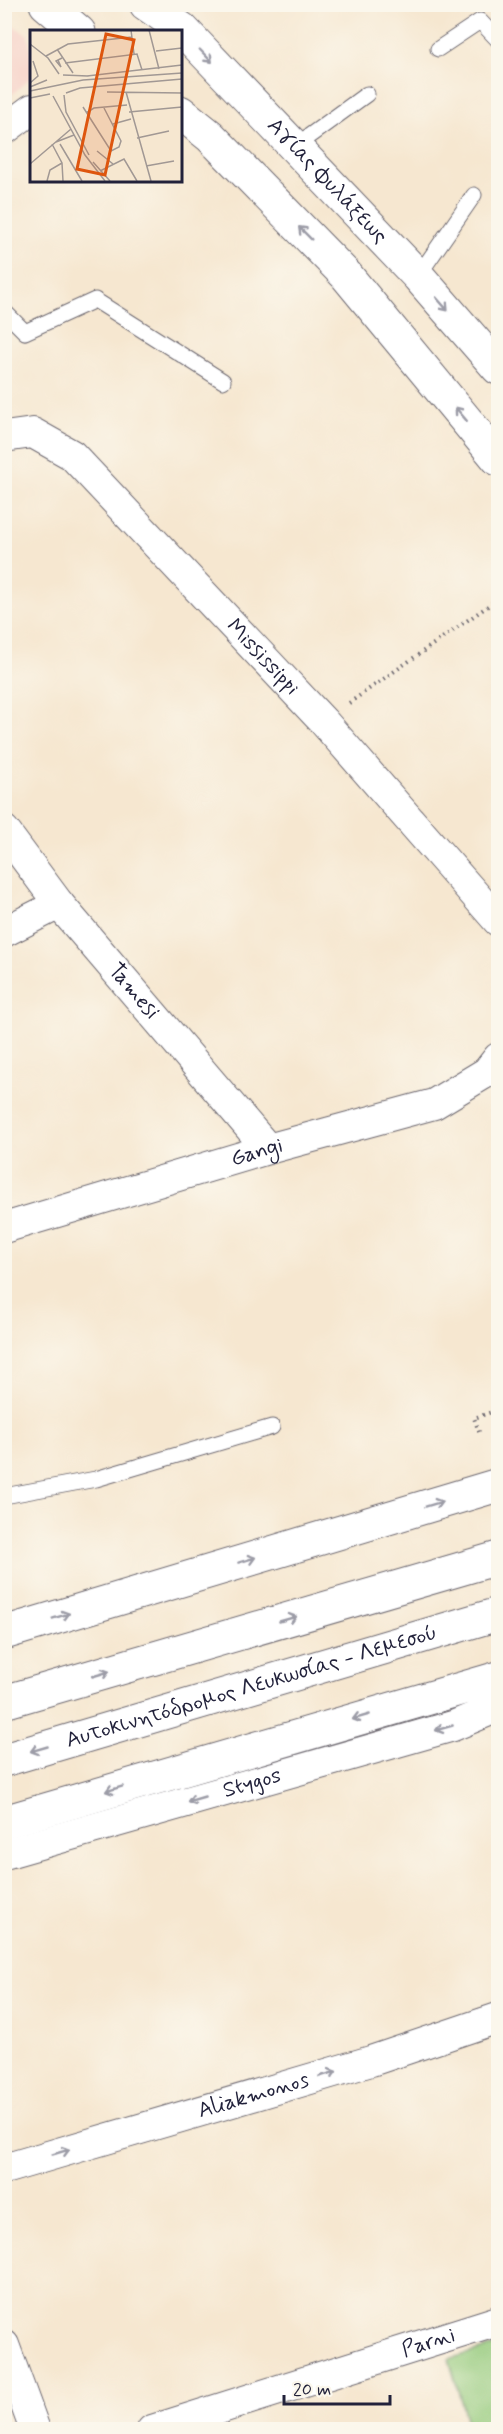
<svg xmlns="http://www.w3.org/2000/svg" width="503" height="2434" font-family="Mynerve,sans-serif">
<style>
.built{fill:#f7d1c7}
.green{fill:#94ca7c;stroke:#5b765c;stroke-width:1.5}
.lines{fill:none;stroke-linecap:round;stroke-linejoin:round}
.service-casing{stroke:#6c676f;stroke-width:17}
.minor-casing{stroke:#6c676f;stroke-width:32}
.secondary-casing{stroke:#6c676f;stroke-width:35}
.trunk-casing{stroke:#6c676f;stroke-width:35}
.path{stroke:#6c676f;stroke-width:4;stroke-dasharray:1.5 4.5;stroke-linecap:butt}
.service{stroke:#fff;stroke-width:15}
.minor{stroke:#fff;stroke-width:30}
.secondary{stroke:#fff;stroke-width:33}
.trunk{stroke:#fff;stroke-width:33}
.oneway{stroke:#9c9ca7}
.labels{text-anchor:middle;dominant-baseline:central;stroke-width:4.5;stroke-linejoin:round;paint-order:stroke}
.street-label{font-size:22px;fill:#22223b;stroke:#fbf7ec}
.inset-road{fill:none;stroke:#a19894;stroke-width:1.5}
.view{fill:#de560e;fill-opacity:0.15;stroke:#de560e;stroke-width:3}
.inset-edge{fill:none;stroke:#22223b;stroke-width:3}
</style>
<rect width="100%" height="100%" fill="#fbf7ec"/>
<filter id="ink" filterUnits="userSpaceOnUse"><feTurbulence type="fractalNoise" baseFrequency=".0167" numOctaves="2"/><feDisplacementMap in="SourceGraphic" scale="12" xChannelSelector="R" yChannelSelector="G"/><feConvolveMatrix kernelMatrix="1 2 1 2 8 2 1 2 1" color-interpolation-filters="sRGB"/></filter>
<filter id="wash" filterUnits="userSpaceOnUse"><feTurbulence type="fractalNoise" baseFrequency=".008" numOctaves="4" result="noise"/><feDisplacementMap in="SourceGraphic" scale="24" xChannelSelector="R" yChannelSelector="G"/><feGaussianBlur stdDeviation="1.35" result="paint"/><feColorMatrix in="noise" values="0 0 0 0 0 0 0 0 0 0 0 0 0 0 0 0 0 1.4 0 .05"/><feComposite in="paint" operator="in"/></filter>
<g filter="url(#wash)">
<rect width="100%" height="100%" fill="#f6e7d0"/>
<!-- built -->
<path class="built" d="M4,20L28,35L32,64L31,77L5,101Z"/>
<!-- green -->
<path class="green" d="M498,2345V2429H469L449,2359Z"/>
</g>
<g filter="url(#ink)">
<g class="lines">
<!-- service casing -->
<g class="service-casing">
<path id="service" d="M438,49L480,21L498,40
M294,147L367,94
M418,276L474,195
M4,311L25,332L95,300L223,381
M4,1496L96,1479L272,1427"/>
</g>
<!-- minor casing -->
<g class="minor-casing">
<g id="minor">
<path d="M4,130L32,109"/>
<path id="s1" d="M4,437L33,433L72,455L323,721L498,921"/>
<path id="s2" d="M4,830L59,904L268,1149"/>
<path d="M4,932L59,904"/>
<path id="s3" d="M4,1228L268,1149L434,1104L487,1072L498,1058"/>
<path id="s4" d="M4,1854L453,1726L498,1707"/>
<path id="s5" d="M4,2169L371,2061L498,2018"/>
<path d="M4,2345L35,2430"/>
<path id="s6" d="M152,2430L498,2321"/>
</g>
</g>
<!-- secondary casing -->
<g class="secondary-casing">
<g id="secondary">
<path d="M46,4L79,32"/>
<path id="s7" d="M146,4L182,29L418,276L498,368"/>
<path d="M180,112L210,136L346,275L498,459"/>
</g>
</g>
<!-- trunk casing -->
<g class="trunk-casing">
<g id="trunk">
<path d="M4,1633L498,1485"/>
<path d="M4,1702L498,1558"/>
<path id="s8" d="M4,1760L498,1614"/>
<path d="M4,1822L498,1678"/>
</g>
</g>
<!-- path -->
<path class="path" d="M349,703L498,599
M479,1432L474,1418L498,1410"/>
<!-- service -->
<use href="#service" class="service"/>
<!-- minor -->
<use href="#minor" class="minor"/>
<!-- secondary -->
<use href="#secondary" class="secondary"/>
<!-- trunk -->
<use href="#trunk" class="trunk"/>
</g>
<!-- one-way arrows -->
<defs><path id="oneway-shaft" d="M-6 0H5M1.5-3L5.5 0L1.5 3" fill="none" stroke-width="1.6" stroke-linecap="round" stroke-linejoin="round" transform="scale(1.5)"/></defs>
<g class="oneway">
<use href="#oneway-shaft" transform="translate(206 56) rotate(46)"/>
<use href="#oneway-shaft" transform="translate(305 233) rotate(-135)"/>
<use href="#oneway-shaft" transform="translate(442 304) rotate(49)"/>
<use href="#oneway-shaft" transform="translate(461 414) rotate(-130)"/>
<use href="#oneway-shaft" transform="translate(434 1504) rotate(-17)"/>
<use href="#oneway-shaft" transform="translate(247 1560) rotate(-17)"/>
<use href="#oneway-shaft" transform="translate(61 1616) rotate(-17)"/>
<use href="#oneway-shaft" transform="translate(288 1619) rotate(-16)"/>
<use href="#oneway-shaft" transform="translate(101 1674) rotate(-16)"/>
<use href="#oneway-shaft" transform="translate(361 1717) rotate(164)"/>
<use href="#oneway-shaft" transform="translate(444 1728) rotate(164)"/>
<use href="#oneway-shaft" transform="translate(39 1749) rotate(164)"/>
<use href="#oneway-shaft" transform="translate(114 1789) rotate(163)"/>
<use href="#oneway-shaft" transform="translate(196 1799) rotate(164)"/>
<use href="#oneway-shaft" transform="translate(328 2074) rotate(-16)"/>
<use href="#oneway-shaft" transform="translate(61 2152) rotate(-16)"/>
</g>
</g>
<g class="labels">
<!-- street labels -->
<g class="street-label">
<text stroke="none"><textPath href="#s7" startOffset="254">Αγίας Φυλάξεως</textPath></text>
<text stroke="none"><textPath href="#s1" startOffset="352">Mississippi</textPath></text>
<text stroke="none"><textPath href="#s2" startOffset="207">Tamesi</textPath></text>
<text stroke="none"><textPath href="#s3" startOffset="264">Gangi</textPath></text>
<text stroke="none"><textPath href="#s8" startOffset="258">Αυτοκινητόδρομος Λευκωσίας - Λεμεσού</textPath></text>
<text stroke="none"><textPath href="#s4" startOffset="258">Stygos</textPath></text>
<text stroke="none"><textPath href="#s5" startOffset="260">Aliakmonos</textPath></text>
<text stroke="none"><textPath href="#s6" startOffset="290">Parni</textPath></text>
</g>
</g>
<!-- overview -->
<g transform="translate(30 30)">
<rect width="152" height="152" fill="#f6e7d0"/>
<path class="inset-road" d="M101,0L104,24M119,0L129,39M0,14L18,28L29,44M27,19L43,43M126,21L152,18M16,26L38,14L102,7M28,30L31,37L26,31L32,28M35,33L107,24L112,40M33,45L58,46M57,46L152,35M0,53L8,46L3,31M0,57L17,50M0,61L53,50L152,43M77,62L152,63M96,62L121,151M36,63L50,58L152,49M34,65L36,82L59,125M23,66L55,125L75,151M0,68L20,64M53,77L81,121L89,117L91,111L74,78M99,82L152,77M56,83L64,78L97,75M83,94L101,89M107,108L139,101M26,112L44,105M22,114L32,133L33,151M30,114L52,151M67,121L83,134M63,132L80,151M0,134L41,99M116,136L144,131M70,141L94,129L107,151M17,151L20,140L32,133"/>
<path class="view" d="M76,4L104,10L75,145L47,139Z"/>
<rect width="152" height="152" class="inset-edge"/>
</g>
<!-- margin -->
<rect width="503" height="2434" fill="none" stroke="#fbf7ec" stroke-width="24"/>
<!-- scale -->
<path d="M284 2395v9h106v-9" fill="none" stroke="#22223b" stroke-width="3"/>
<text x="293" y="2395" font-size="18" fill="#22223b" stroke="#fbf7ec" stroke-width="4.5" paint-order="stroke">20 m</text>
</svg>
